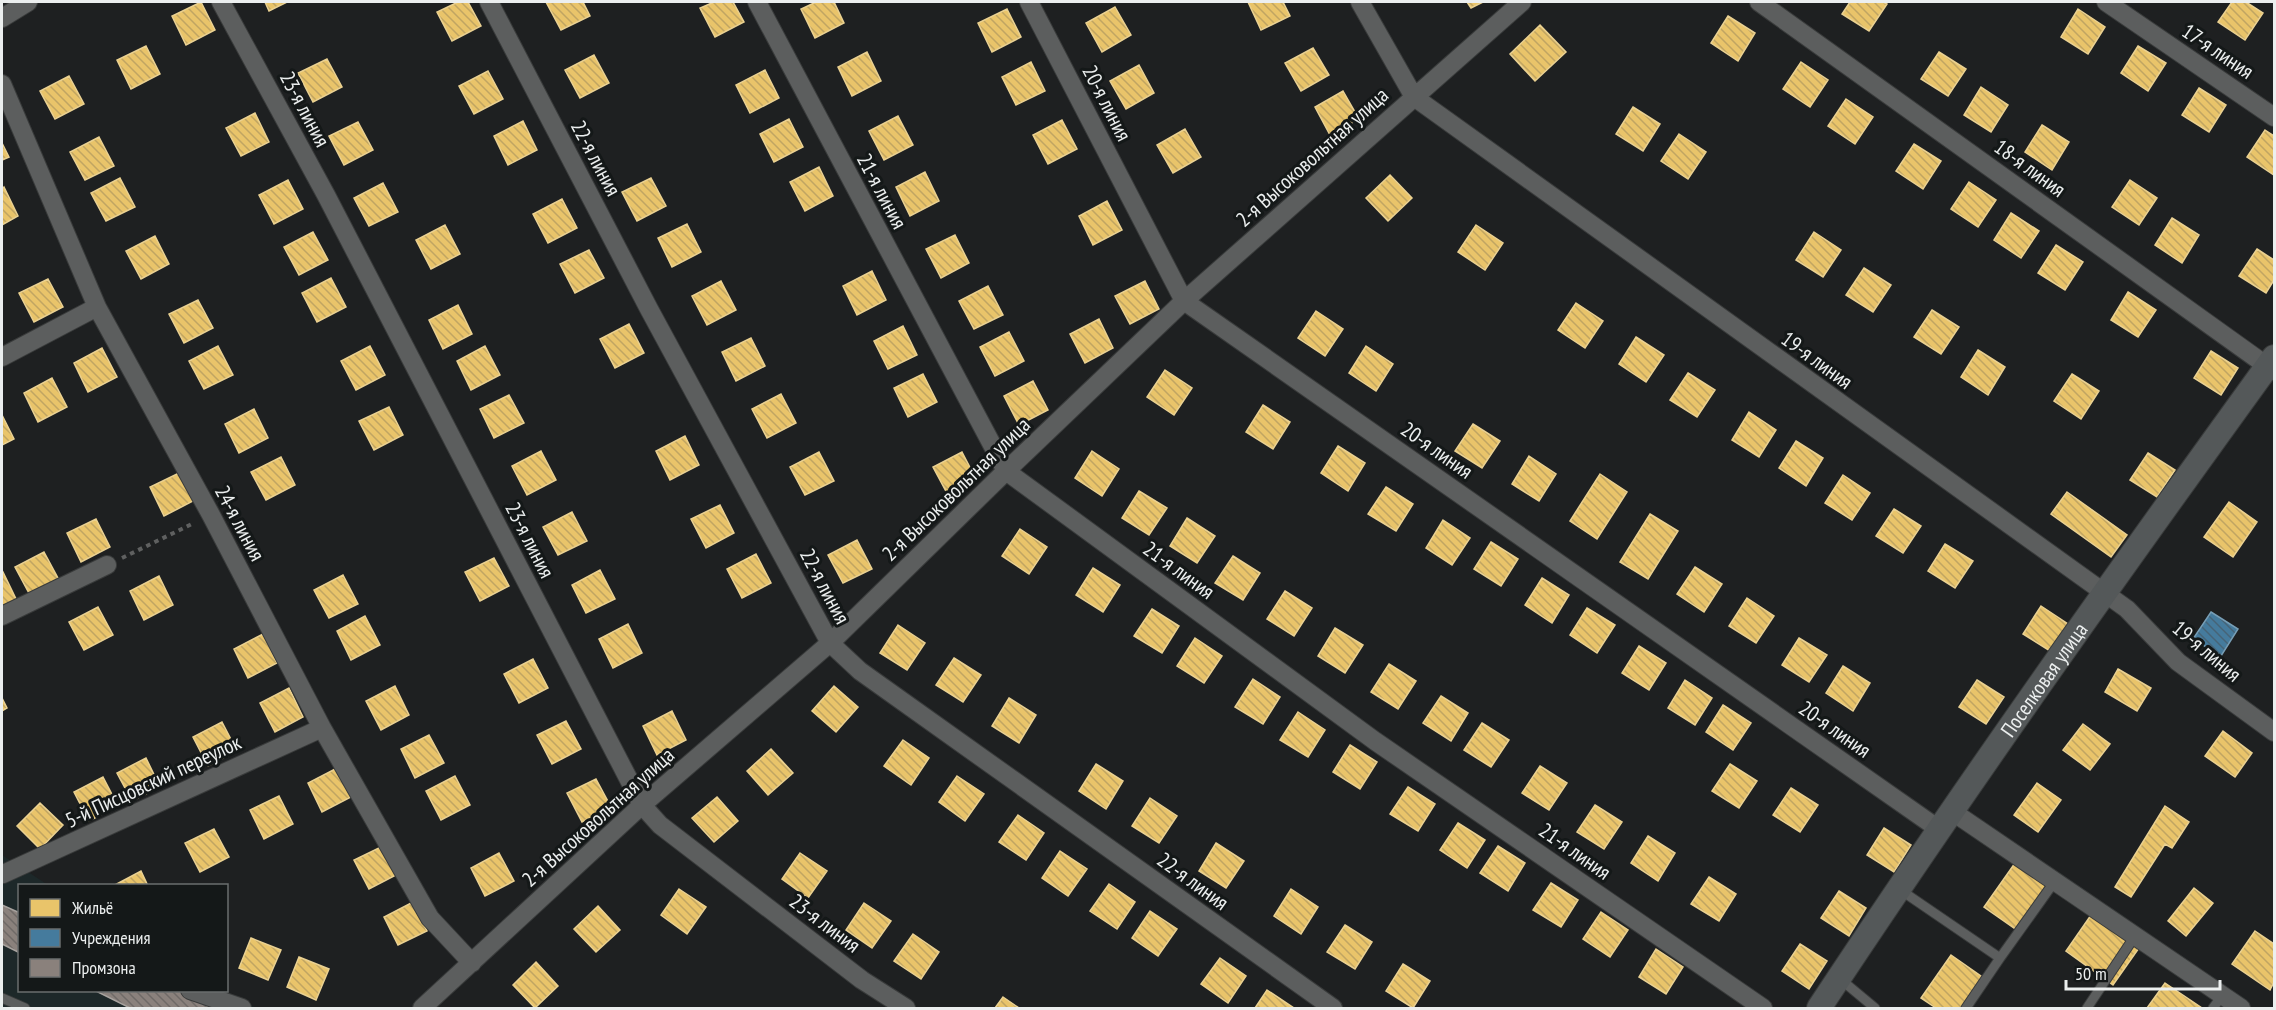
<svg xmlns="http://www.w3.org/2000/svg" width="2276" height="1010" font-family="'PT Sans Narrow',sans-serif">
<style>
.built{fill:#1d2829}
.homes{fill:url(#homes-back-hatch);stroke:#ead192;stroke-width:1.5}
.public{fill:url(#public-back-hatch);stroke:#779eb6;stroke-width:1.5}
.industry{fill:url(#industry-back-hatch);stroke:#a7a29e;stroke-width:1.5}
.lines{fill:none;stroke-linecap:round;stroke-linejoin:round}
.lane-casing{stroke:#393b3b;stroke-width:11}
.street-casing{stroke:#393b3b;stroke-width:20}
.secondary-casing{stroke:#393b3b;stroke-width:26}
.path{stroke:#5f6060;stroke-width:4;stroke-dasharray:4.5 4.5;stroke-linecap:butt}
.lane{stroke:#5c5e5e;stroke-width:9}
.street{stroke:#5c5e5e;stroke-width:18}
.secondary{stroke:#545859;stroke-width:24}
.labels{text-anchor:middle;dominant-baseline:central;stroke-width:6;stroke-linejoin:round;paint-order:stroke}
.street-label{font-size:21px;fill:#ecefef;stroke:#141818}
</style>
<defs>
<pattern id="homes-back-hatch" width="6" height="6" patternUnits="userSpaceOnUse" patternTransform="scale(1.5)"><rect width="6" height="6" fill="#e9c46a"/><path d="M-1 5l2 2M0 0l6 6M5-1l2 2" fill="none" stroke="#c0a562"/></pattern>
<pattern id="public-back-hatch" width="6" height="6" patternUnits="userSpaceOnUse" patternTransform="scale(1.5)"><rect width="6" height="6" fill="#457b9d"/><path d="M-1 5l2 2M0 0l6 6M5-1l2 2" fill="none" stroke="#466477"/></pattern>
<pattern id="industry-back-hatch" width="6" height="6" patternUnits="userSpaceOnUse" patternTransform="scale(1.5)"><rect width="6" height="6" fill="#8a817c"/><path d="M-1 5l2 2M0 0l6 6M5-1l2 2" fill="none" stroke="#6f6a67"/></pattern>
</defs>
<rect width="100%" height="100%" fill="#1e2021"/>
<!-- built -->
<path class="built" d="M2,855L48,885L20,886V990L217,991L257,1008H2Z"/>
<!-- homes -->
<path class="homes" d="M201,2L215,30L186,45L172,16Z
M265,2H287L269,11Z
M458,2H468L481,26L452,41L437,12Z
M546,2H583L590,16L561,30Z
M714,2H733L744,22L715,37L700,8Z
M816,2H834L844,23L815,38L801,9Z
M1248,2H1283L1290,16L1261,30Z
M1467,2H1483L1471,8Z
M1850,2H1883L1887,4L1869,31L1842,14Z
M2232,2H2246L2263,13L2245,40L2218,22Z
M1115,7L1131,35L1102,52L1086,23Z
M1007,9L1021,37L992,52L978,23Z
M2078,9L2105,27L2088,54L2061,37Z
M1728,16L1755,33L1738,61L1711,43Z
M1540,25L1566,52L1535,81L1510,54Z
M146,46L160,74L131,89L117,60Z
M2138,46L2166,63L2148,91L2121,73Z
M1313,48L1329,75L1301,91L1285,63Z
M867,52L881,81L852,96L838,67Z
M1939,52L1966,69L1948,96L1921,79Z
M594,55L609,83L580,98L565,70Z
M327,59L342,87L313,102L298,73Z
M1031,62L1045,91L1016,105L1002,77Z
M1801,62L1828,80L1810,107L1783,89Z
M1139,65L1154,93L1126,109L1110,81Z
M765,70L779,98L750,113L736,85Z
M488,71L503,99L474,114L459,86Z
M69,76L84,104L55,119L40,91Z
M1981,87L2008,105L1991,132L1964,115Z
M2199,88L2226,105L2209,132L2182,115Z
M1343,91L1359,119L1330,135L1315,107Z
M1846,99L1873,117L1855,144L1828,126Z
M1633,107L1660,124L1643,151L1616,134Z
M255,113L269,142L241,156L226,128Z
M898,116L913,145L884,160L869,131Z
M789,119L803,147L774,162L760,134Z
M1062,120L1077,149L1048,164L1033,135Z
M523,121L537,150L508,165L494,136Z
M358,122L373,150L344,165L329,136Z
M2042,125L2069,142L2052,170L2025,152Z
M1185,129L1201,157L1173,173L1157,145Z
M2265,130L2274,136V175L2247,157Z
M1679,134L1706,152L1688,179L1661,161Z
M99,137L114,166L85,180L70,152Z
M2,143L9,157L2,160Z
M1914,144L1941,161L1923,189L1896,171Z
M819,167L833,196L805,211L790,182Z
M925,172L939,201L910,216L896,187Z
M1390,175L1412,198L1388,221L1366,198Z
M120,178L135,207L106,221L91,193Z
M651,178L666,206L637,221L622,192Z
M288,180L303,209L274,224L259,195Z
M2130,180L2157,198L2139,225L2112,207Z
M1969,182L1996,200L1978,227L1951,209Z
M383,183L398,212L369,226L354,198Z
M4,187L18,216L2,225V189Z
M562,199L577,228L548,243L533,214Z
M1107,201L1122,230L1093,245L1079,216Z
M2011,213L2039,231L2021,258L1994,240Z
M2172,218L2199,235L2182,263L2155,245Z
M687,224L701,252L672,267L658,238Z
M445,225L460,254L431,269L416,240Z
M1476,225L1503,243L1485,270L1458,252Z
M313,232L328,260L299,275L284,247Z
M1814,232L1841,250L1823,277L1796,260Z
M955,235L969,263L941,278L926,249Z
M155,236L169,264L141,279L126,251Z
M2056,245L2083,262L2065,290L2038,273Z
M2257,249L2274,260V280L2266,293L2239,276Z
M589,250L604,278L575,293L560,264Z
M1864,268L1891,285L1873,312L1846,295Z
M872,271L886,300L857,315L843,286Z
M331,278L346,307L317,322L302,293Z
M48,279L63,307L34,322L19,293Z
M721,281L736,310L707,325L692,296Z
M1145,281L1159,309L1130,324L1115,296Z
M988,286L1003,315L974,329L959,301Z
M2128,292L2156,310L2138,337L2111,320Z
M198,300L213,328L184,343L169,314Z
M1576,303L1603,321L1585,348L1558,330Z
M458,305L472,334L443,349L429,320Z
M1932,310L1959,327L1941,354L1914,337Z
M1316,311L1343,329L1325,356L1298,338Z
M1099,319L1113,348L1085,363L1070,334Z
M629,324L644,353L615,368L600,339Z
M903,326L917,355L888,369L874,341Z
M1009,332L1024,361L995,376L980,347Z
M1636,337L1664,355L1646,382L1619,364Z
M751,338L765,366L736,381L722,352Z
M218,346L233,375L204,389L189,361Z
M370,346L385,375L356,390L341,361Z
M485,346L500,375L471,390L457,361Z
M1366,346L1393,364L1376,391L1349,373Z
M102,348L117,377L88,392L74,363Z
M1978,350L2005,367L1988,395L1961,377Z
M2211,351L2238,368L2221,395L2194,378Z
M1165,370L1192,388L1174,415L1147,397Z
M1688,373L1715,390L1697,417L1670,400Z
M923,374L937,402L908,417L894,388Z
M2072,374L2099,391L2081,419L2054,401Z
M52,378L67,407L38,422L24,393Z
M1033,381L1048,410L1019,425L1004,396Z
M781,394L796,423L767,438L752,409Z
M509,395L524,423L494,438L480,409Z
M1263,405L1290,422L1273,449L1246,432Z
M389,407L403,435L374,450L359,421Z
M254,409L268,438L239,453L225,424Z
M1749,412L1776,430L1759,457L1732,440Z
M2,415L14,439L2,445Z
M1473,424L1500,441L1482,468L1455,451Z
M685,436L699,465L670,480L656,451Z
M1796,441L1823,458L1806,486L1779,468Z
M1338,446L1365,463L1348,491L1321,473Z
M541,451L556,480L527,495L512,466Z
M1092,451L1119,469L1102,496L1075,478Z
M819,452L834,481L805,495L790,467Z
M962,452L977,481L948,495L933,467Z
M2148,453L2175,470L2157,497L2130,480Z
M1529,456L1556,474L1539,501L1512,484Z
M281,457L295,485L266,500L251,472Z
M179,473L193,501L164,516L150,487Z
M1600,474L1627,492L1597,539L1570,521Z
M1843,475L1870,493L1852,520L1825,503Z
M1386,487L1413,504L1396,531L1368,514Z
M1139,491L1167,508L1149,535L1122,518Z
M2067,492L2127,535L2111,557L2051,514Z
M2229,502L2257,522L2233,557L2204,537Z
M720,505L734,533L706,548L691,519Z
M1894,509L1921,526L1903,553L1876,536Z
M572,512L587,541L558,555L543,527Z
M1650,514L1678,531L1648,579L1620,562Z
M1187,518L1215,536L1197,563L1170,546Z
M96,519L110,547L81,562L67,533Z
M1443,520L1470,538L1452,565L1426,548Z
M1020,529L1047,547L1029,574L1002,556Z
M857,540L872,569L843,583L828,555Z
M1491,542L1518,559L1501,586L1474,569Z
M1945,544L1973,561L1955,588L1928,571Z
M44,552L59,580L30,595L15,567Z
M756,554L771,583L742,598L727,569Z
M1233,556L1260,573L1243,600L1215,583Z
M494,558L509,586L480,601L465,572Z
M1695,567L1722,584L1704,612L1677,594Z
M1093,568L1120,585L1103,612L1076,595Z
M600,570L615,599L586,613L572,585Z
M3,572L17,601L2,609V573Z
M343,575L358,604L329,618L314,590Z
M159,576L173,605L144,620L130,591Z
M1542,578L1569,595L1552,623L1525,605Z
M1285,591L1312,608L1294,636L1267,619Z
M1747,598L1774,616L1756,643L1729,626Z
M2041,606L2068,624L2050,651L2023,634Z
M98,607L113,635L84,650L69,622Z
M1587,608L1615,625L1597,653L1570,635Z
M1152,609L1179,626L1162,653L1134,636Z
M365,616L380,645L351,660L337,631Z
M628,624L642,653L613,668L599,639Z
M898,625L925,643L907,670L880,653Z
M1335,628L1363,645L1345,673L1318,656Z
M263,634L277,663L248,678L234,649Z
M1195,638L1222,656L1204,683L1177,666Z
M1799,638L1827,655L1809,682L1782,665Z
M1639,646L1666,663L1649,690L1622,673Z
M954,658L981,675L963,702L936,685Z
M533,659L548,688L519,703L504,674Z
M1389,664L1416,681L1398,709L1371,692Z
M1843,666L1870,683L1853,711L1826,693Z
M2118,669L2151,688L2137,711L2105,692Z
M1253,679L1280,697L1263,724L1235,707Z
M1685,680L1712,698L1695,725L1668,708Z
M1977,680L2004,697L1986,724L1959,707Z
M395,686L409,715L381,730L366,701Z
M834,686L858,707L836,732L812,711Z
M289,688L303,717L275,732L260,703Z
M1441,696L1468,713L1451,741L1423,723Z
M2,698L7,708L2,711Z
M1009,698L1036,715L1019,743L992,726Z
M1723,705L1751,723L1733,750L1706,732Z
M672,711L686,740L657,755L643,726Z
M1298,712L1325,730L1308,757L1280,740Z
M566,721L581,749L552,764L537,735Z
M222,722L237,751L208,766L193,737Z
M1482,723L1509,740L1491,767L1464,750Z
M2083,724L2110,744L2090,770L2063,750Z
M2223,731L2252,753L2235,777L2205,756Z
M429,735L444,763L415,778L401,749Z
M903,740L929,758L911,785L884,766Z
M1350,745L1377,762L1360,789L1333,772Z
M771,749L793,773L768,795L747,771Z
M146,758L160,787L132,801L117,773Z
M1096,764L1123,781L1106,809L1079,791Z
M1730,764L1757,781L1739,808L1712,791Z
M1540,766L1567,783L1549,810L1522,793Z
M337,768L351,797L322,812L308,783Z
M455,776L470,805L441,820L426,791Z
M957,776L984,794L965,821L939,802Z
M103,777L118,806L89,821L74,792Z
M596,779L611,807L582,822L567,793Z
M2037,783L2061,800L2038,832L2014,815Z
M1408,787L1435,804L1418,831L1390,814Z
M1791,788L1818,805L1800,832L1773,815Z
M279,796L293,824L264,839L250,810Z
M717,797L738,821L714,842L692,818Z
M1150,798L1177,816L1159,843L1132,826Z
M40,803L63,825L40,849L17,826Z
M1595,805L1622,822L1604,849L1577,832Z
M2165,806L2189,822L2172,848L2165,844L2131,897L2115,887Z
M1018,815L1044,833L1026,860L999,842Z
M1458,823L1485,840L1467,868L1440,850Z
M1884,828L1911,845L1894,872L1867,855Z
M214,829L229,857L200,872L185,843Z
M1648,836L1675,853L1658,881L1631,863Z
M1216,843L1244,861L1226,888L1199,871Z
M383,846L398,874L369,889L354,860Z
M1498,846L1525,863L1508,891L1480,873Z
M1060,851L1087,869L1068,896L1042,878Z
M499,853L514,881L485,896L471,868Z
M800,853L827,871L808,898L782,879Z
M2015,863L2053,889L2021,933L1984,907Z
M141,871L148,886H113Z
M1709,877L1736,894L1719,921L1691,904Z
M1551,883L1578,900L1561,927L1533,910Z
M1109,884L1135,902L1117,929L1090,911Z
M2194,888L2213,903L2186,936L2168,921Z
M679,889L706,907L687,934L661,915Z
M1291,889L1318,907L1301,934L1274,916Z
M1839,891L1866,908L1849,936L1821,918Z
M413,902L427,931L398,945L384,917Z
M864,903L891,921L872,948L846,930Z
M598,906L620,930L596,952L574,929Z
M1150,911L1177,929L1158,956L1132,938Z
M1601,912L1628,930L1610,957L1583,939Z
M2091,915L2139,948L2113,985L2066,951Z
M1345,925L1372,942L1355,969L1327,952Z
M2255,931L2274,944V982L2270,990L2232,964Z
M913,934L939,952L921,979L894,961Z
M251,938L281,950L268,980L239,968Z
M1800,944L1827,961L1809,989L1782,971Z
M1656,949L1683,967L1666,994L1639,977Z
M1951,955L1988,981L1969,1008H1936L1921,998Z
M299,957L329,969L316,1000L287,987Z
M1220,958L1246,976L1228,1003L1201,984Z
M536,962L558,986L535,1008L513,985Z
M1403,964L1430,981L1413,1008L1386,991Z
M2165,983L2202,1008H2147Z
M1267,990L1294,1008H1255Z
M1003,997L1019,1008H995Z"/>
<!-- public -->
<path class="public" d="M2211,612L2238,629L2221,656L2193,639Z"/>
<!-- industry -->
<path class="industry" d="M2,905L20,913V953L2,944Z
M94,990H178L199,1000L225,1008H130Z"/>
<g class="lines">
<!-- lane casing -->
<g class="lane-casing">
<path id="lane" d="M1899,889L2000,958L1966,1008
M2000,958L2055,881
M1839,978L1875,1008
M2,998L25,1008
M2087,1008L2135,936
M2213,1008L2222,996"/>
</g>
<!-- street casing -->
<g class="street-casing">
<path id="street" d="M221,2L326,195L642,805L660,825L862,980L906,1008
M489,2L649,309L830,643L860,671L1333,1008
M757,2L1006,471L1375,741L1763,1008
M1029,2L1184,301L1940,830
M1360,2L1414,97L2127,609L2178,662L2274,732
M1759,2L2274,371
M2106,2L2274,117
M2,18L28,2
M2,84L97,307L211,515L322,728L430,918L472,963
M2,357L97,307
M2,616L107,565
M1953,812L2241,1008
M3,874L322,728
M190,990L242,1008
M422,1008L642,805L830,643L1006,471L1184,301L1522,2"/>
</g>
<!-- secondary casing -->
<g class="secondary-casing">
<g id="secondary">
<path id="s1" d="M1819,1008C1965,787 2119,571 2274,357"/>
</g>
</g>
<!-- path -->
<path class="path" d="M122,558L194,523"/>
<!-- lane -->
<use href="#lane" class="lane"/>
<!-- street -->
<use href="#street" class="street"/>
<!-- secondary -->
<use href="#secondary" class="secondary"/>
</g>
<g class="labels">
<!-- street labels -->
<g class="street-label">
<text transform="translate(2218 51) rotate(34)">17-я линия</text>
<text transform="translate(1107 103) rotate(63)">20-я линия</text>
<text transform="translate(305 109) rotate(62)">23-я линия</text>
<text transform="translate(1312 157) rotate(-42)">2-я Высоковольтная улица</text>
<text transform="translate(596 158) rotate(62)">22-я линия</text>
<text transform="translate(2030 168) rotate(36)">18-я линия</text>
<text transform="translate(882 191) rotate(62)">21-я линия</text>
<text transform="translate(1817 360) rotate(36)">19-я линия</text>
<text transform="translate(1437 450) rotate(35)">20-я линия</text>
<text transform="translate(956 489) rotate(-44)">2-я Высоковольтная улица</text>
<text transform="translate(240 523) rotate(62)">24-я линия</text>
<text transform="translate(530 540) rotate(63)">23-я линия</text>
<text transform="translate(1179 570) rotate(36)">21-я линия</text>
<text transform="translate(825 586) rotate(62)">22-я линия</text>
<text transform="translate(2207 651) rotate(40)">19-я линия</text>
<text stroke="none"><textPath href="#s1" startOffset="398">Поселковая улица</textPath></text>
<text transform="translate(1835 729) rotate(35)">20-я линия</text>
<text transform="translate(153 781) rotate(-25)">5-й Писцовский переулок</text>
<text transform="translate(598 817) rotate(-42)">2-я Высоковольтная улица</text>
<text transform="translate(1575 851) rotate(35)">21-я линия</text>
<text transform="translate(1193 881) rotate(36)">22-я линия</text>
<text transform="translate(825 923) rotate(37)">23-я линия</text>
</g>
</g>
<!-- border -->
<rect width="2276" height="1010" fill="none" stroke="#ecefef" stroke-width="6"/>
<!-- legend -->
<rect x="18" y="884" width="210" height="108" fill="#141818" stroke="#6a6e6e" stroke-width="1.5"/>
<rect x="30" y="899" width="30" height="18" fill="#e9c46a" stroke="#6a6e6e" stroke-width="1.5"/>
<text x="72" y="914" font-size="18" fill="#ecefef">Жильё</text>
<rect x="30" y="929" width="30" height="18" fill="#457b9d" stroke="#6a6e6e" stroke-width="1.5"/>
<text x="72" y="944" font-size="18" fill="#ecefef">Учреждения</text>
<rect x="30" y="959" width="30" height="18" fill="#8a817c" stroke="#6a6e6e" stroke-width="1.5"/>
<text x="72" y="974" font-size="18" fill="#ecefef">Промзона</text>
<!-- scale -->
<path d="M2066 980v9h154v-9" fill="none" stroke="#ecefef" stroke-width="3"/>
<text x="2075" y="980" font-size="18" fill="#ecefef" stroke="#141818" stroke-width="4.5" paint-order="stroke">50 m</text>
</svg>
